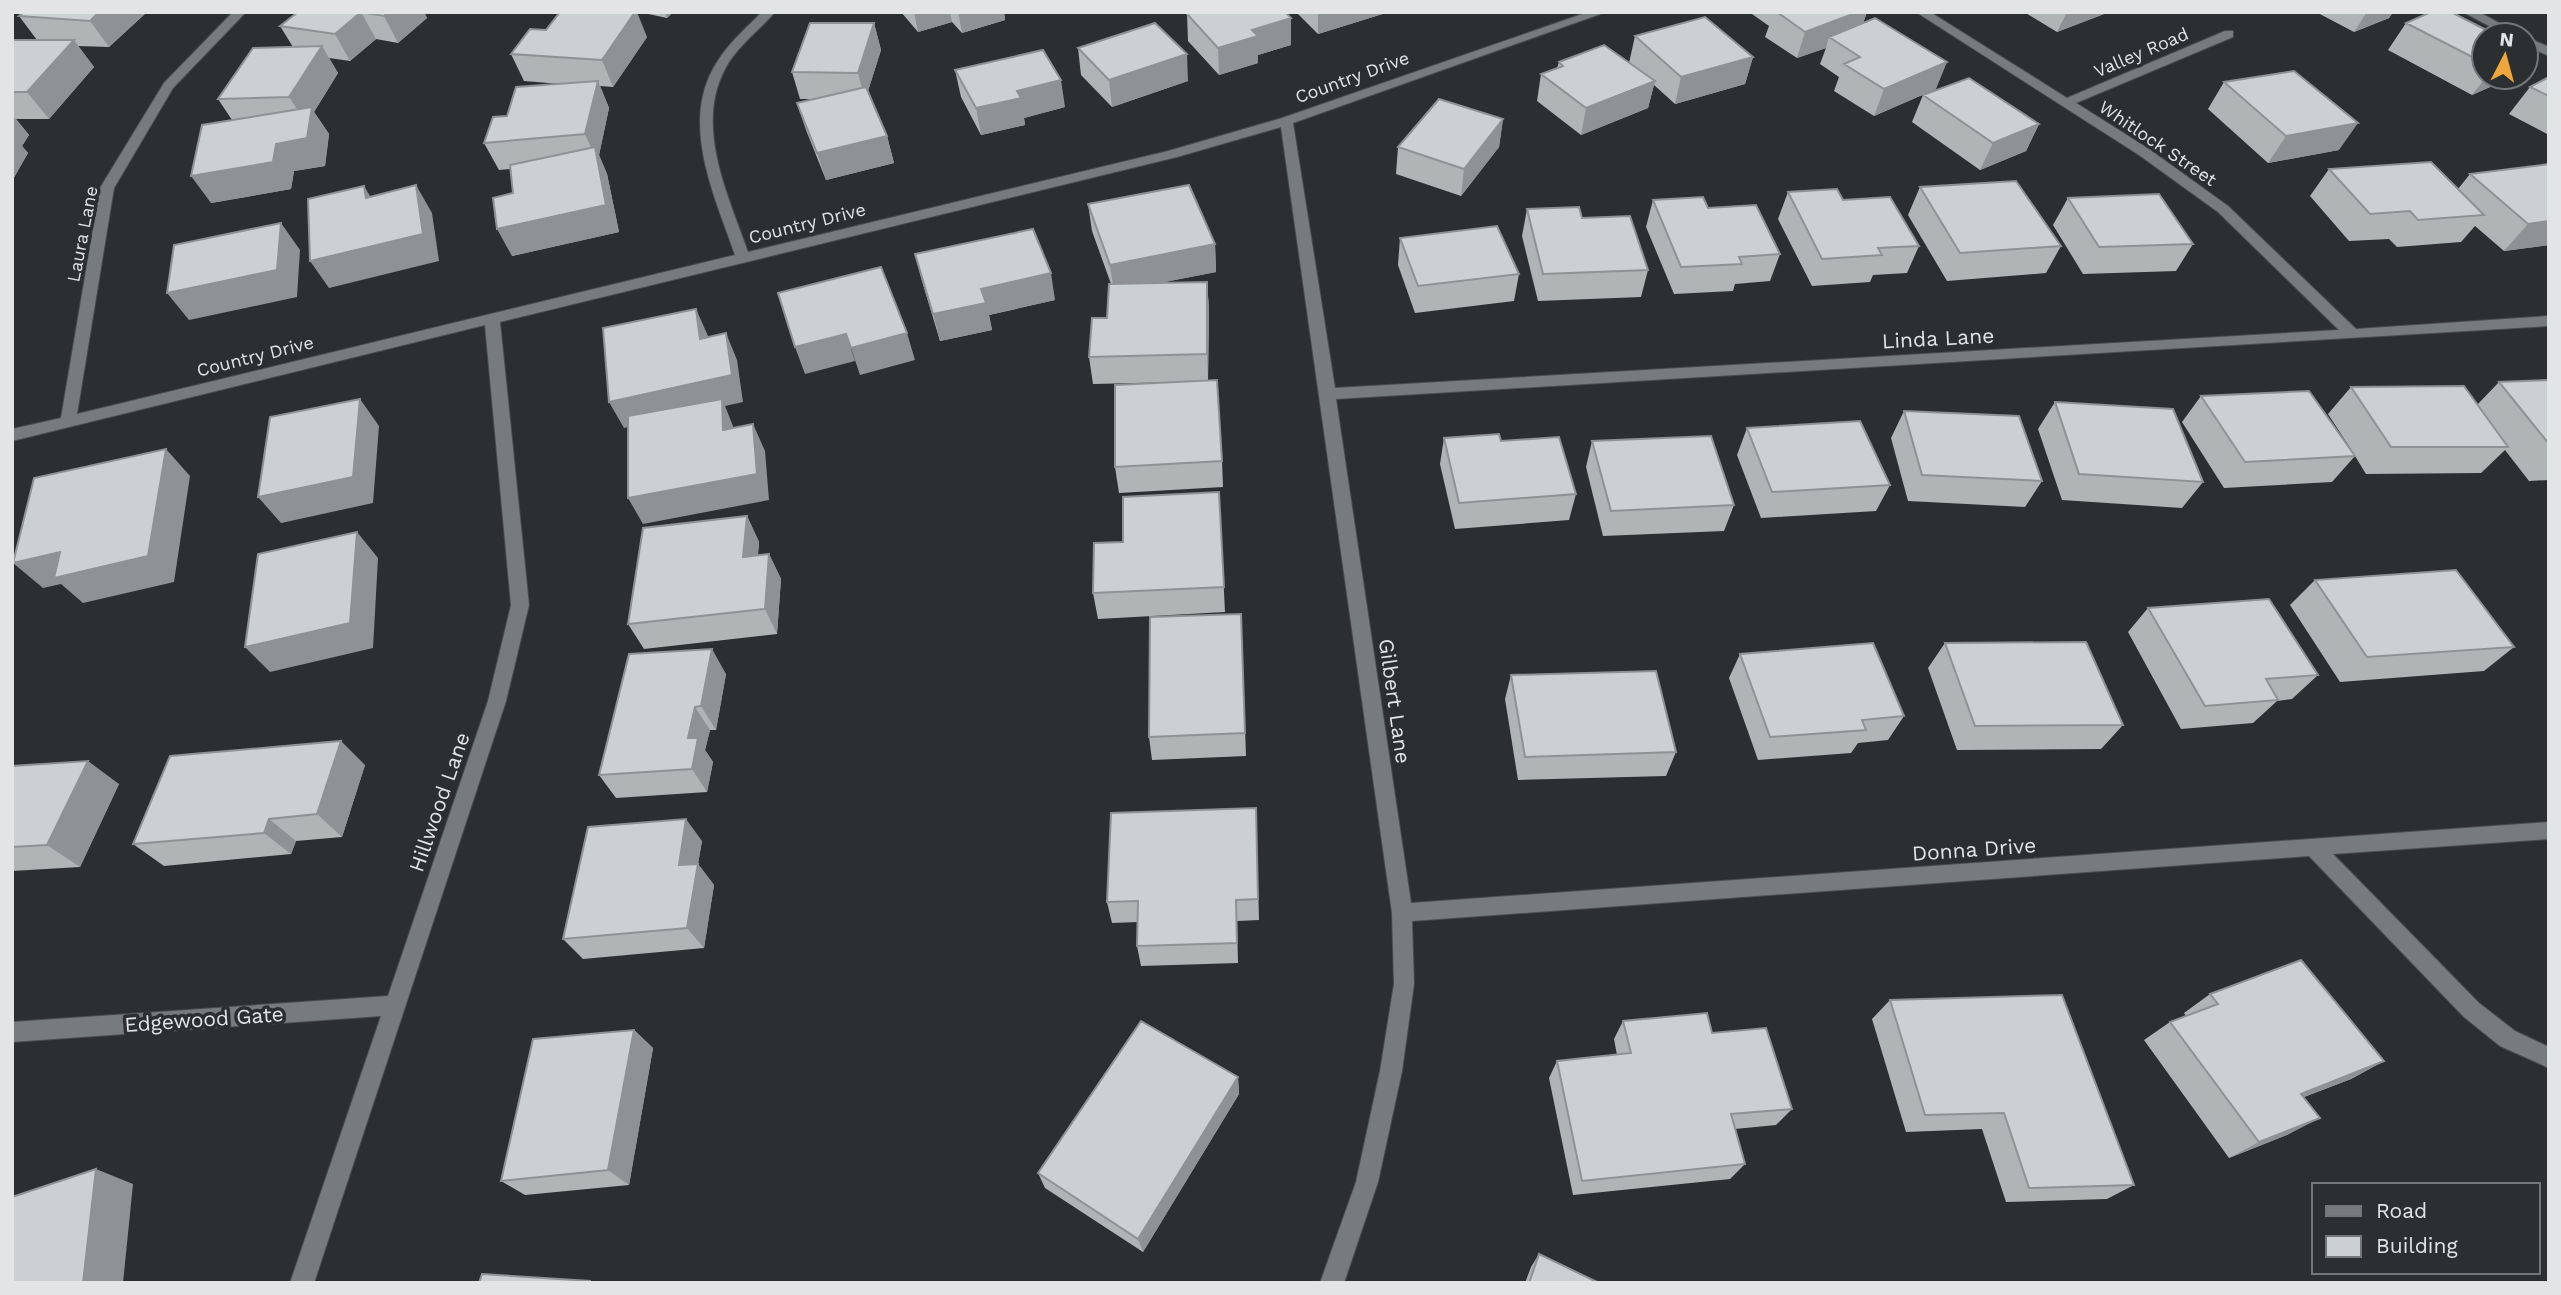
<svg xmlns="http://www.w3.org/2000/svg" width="2561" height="1295" font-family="'Work Sans',sans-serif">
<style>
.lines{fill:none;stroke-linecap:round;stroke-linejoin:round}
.minor-casing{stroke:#494c4e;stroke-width:2}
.minor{fill:#767b7d;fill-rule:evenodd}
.wall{fill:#afb4b5}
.shaded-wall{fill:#8e9294}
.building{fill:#cbd1d3;stroke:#8e9294;stroke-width:2}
.labels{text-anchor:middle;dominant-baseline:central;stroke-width:7;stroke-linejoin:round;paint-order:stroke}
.far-street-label{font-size:18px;fill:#e2e4e6;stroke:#2b2f31}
.street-label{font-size:21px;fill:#e2e4e6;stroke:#2b2f31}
</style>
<rect width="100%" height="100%" fill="#2b2f31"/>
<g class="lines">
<!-- minor casing -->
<g class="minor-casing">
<path id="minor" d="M233,12H246L173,88L114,188L77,414L735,255C716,199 681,127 713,69C725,46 744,30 762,12H775C758,32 737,46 725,69C694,127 729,197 748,252L1168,151L1282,118L1588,12H1606L1293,123L1335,388L2339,330L2218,212L2139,155L1916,12H1930L2067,98L2225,31H2233V37L2076,103L2149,149L2228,206L2356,329L2549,316V326L1336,399L1411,903L2549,822V839L2333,854L2479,1003L2515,1031L2549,1047V1068L2500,1046L2464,1017L2309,856L1412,921L1414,984L1402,1071L1378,1182L1344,1283H1320L1356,1182L1380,1071L1394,984L1392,913L1281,127L1177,157L500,322L529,605L506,701L314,1283H290L381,1016L12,1042V1022L388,996L488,701L511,605L485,325L12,441V429L61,418L100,188L164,83Z
M2463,12H2479L2521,35H2506Z
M2526,37L2549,47V56L2526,46Z"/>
</g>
<!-- minor -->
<use href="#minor" class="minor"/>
</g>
<!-- wall -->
<path class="wall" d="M24,12H147L109,47L78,46L94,67L49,119H16L29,135L22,146L28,153L12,181V40H37L19,16Z
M298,12H424L427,18L398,43L376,39L350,61L329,58L338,73L314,112L329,134L325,166L294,171L291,189L211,203L232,120L218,99L293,47L280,26Z
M639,12H673L667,18Z
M901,12H1004L1005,20L962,33L952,22L918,32Z
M1296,12H1389L1318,34Z
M1752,12H1867L1863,23L1936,89L1874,116L1834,91L1839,77L1820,64L1826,48L1797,58L1765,37L1769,26L1752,14Z
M2024,12H2104V14L2057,32Z
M2316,12H2393L2389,18L2354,32Z
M1187,14L1291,18V45L1258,55V63L1219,75L1188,41Z
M874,23L881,50L868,91L887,136L894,163L826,180L806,130L797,103L812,99H800L792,72Z
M2406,23L2484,35V77H2509L2508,79L2472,95L2388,50Z
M1635,36L1753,57L1745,84L1675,104L1654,85L1648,108L1581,135L1537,101L1541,74L1557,68L1559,62L1629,63Z
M647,37L613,87L600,86L609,108L599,155L607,174L619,232L512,256L513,193L510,169L499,170L484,143L507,116L561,84L524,81L511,54Z
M1078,48L1188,81L1112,107L1081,75Z
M955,70L1065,107L1024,118L1025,125L981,135L961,97Z
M2549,77V135L2509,114L2530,87Z
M2224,82L2339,150L2268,163L2208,109Z
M1923,95L2039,124L2026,151L1980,170L1912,122Z
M1503,119L1499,147L1461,196L1396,174L1398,147Z
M2549,164V245L2504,251L2475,226L2461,242L2397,247L2389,239L2349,241L2310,196L2329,169L2458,189L2470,174Z
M1920,187L2061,246L2046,273L1947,281L1908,215Z
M1788,192L1843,200L1919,246L1907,273L1873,275L1870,282L1812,286L1778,219Z
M2068,198L2193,244L2176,271L2083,274L2053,225Z
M1653,200L1708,208L1780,254L1770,281L1735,284L1733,291L1674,294L1646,227Z
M1088,204L1215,244L1216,272L1159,283L1207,282L1209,309L1208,380L1222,461L1223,487L1119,493L1115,467L1179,382L1093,384L1089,357L1107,318L1111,284L1092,231Z
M1527,209L1648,270L1641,297L1538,301L1522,236Z
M1400,238L1519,274L1514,301L1415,313L1398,265Z
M915,254L1055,300L989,315L992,330L940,341L922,281Z
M2549,380V480L2529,481L2505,450L2481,473L2366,474L2355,456L2332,482L2224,488L2182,422L2201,396L2354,454L2328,414L2351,387L2477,405L2499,382Z
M2055,402L2203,482L2182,508L2062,500L2038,429Z
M1904,411L2042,481L2025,507L1908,501L1891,438Z
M1747,428L1890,485L1876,511L1761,518L1737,455Z
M1444,438L1501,441L1576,494L1569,520L1455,529L1440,464Z
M1592,441L1734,505L1724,531L1603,536L1586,467Z
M1219,492L1225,612L1098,619L1093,593L1123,542Z
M747,516L759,542L758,555L769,554L781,579L777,634L644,649L628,624Z
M2315,580L2514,647L2484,671L2340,682L2290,605Z
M2148,608L2318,675L2292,699L2277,701L2253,723L2181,729L2128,632Z
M1241,614L1246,756L1152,760L1149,737Z
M1945,643L2123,725L2101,749L1957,750L1928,668Z
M1740,654L1904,716L1888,740L1858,743L1851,753L1758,760L1729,678Z
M726,674L716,730H710L705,750L713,762L707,792L616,798L599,775Z
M1511,675L1676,752L1666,776L1518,780L1505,699Z
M365,765L342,837L296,841L291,854L164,866L133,844Z
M12,766L119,784L80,867L12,871Z
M1256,808L1259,920L1237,921L1238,963L1141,966L1137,946L1138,922L1112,923L1107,902Z
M702,841L698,864L714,885L704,948L583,959L563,939Z
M2210,994L2384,1061L2351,1079L2304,1097L2289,1134L2229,1158L2144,1040L2170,1022L2186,1016L2184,1013Z
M1890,1000L2134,1185L2107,1199L2006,1202L1982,1129L1906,1132L1872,1019Z
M1623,1021L1712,1033L1792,1109L1776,1125L1735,1129L1745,1164L1730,1179L1573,1195L1549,1078L1557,1061L1617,1055L1614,1039Z
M634,1030L653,1048L629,1185L525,1195L501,1181Z
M1238,1077L1239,1094L1143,1252L1045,1188L1038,1173Z
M1539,1254L1599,1283H1525L1531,1267Z"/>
<!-- shaded-wall -->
<path class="shaded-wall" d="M99,12H147L109,47L90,21Z
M361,12L376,39L350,61L335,34Z
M388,12H424L427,18L398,43L384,16Z
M635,12H637L647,37L613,87L602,60Z
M665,12H673L667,18Z
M914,12H950L952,22L918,32Z
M958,12H1004L1005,20L962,33Z
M1318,12H1389L1318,34Z
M1858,12H1867L1859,35L1829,37L1826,48L1797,58L1805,32Z
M2067,12H2104V14L2057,32Z
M2367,12H2393L2389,18L2354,32Z
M1291,18V45L1258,55V63L1219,75L1218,48L1252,30Z
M874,23L881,50L865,100L858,73Z
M74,40L94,67L49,119L27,92Z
M322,46L338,73L314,112L329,134L325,166L294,171L291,189L211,203L191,176L276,144L307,124L289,97Z
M1187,54L1188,81L1112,107L1109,80Z
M1753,57L1745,84L1675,104L1681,77Z
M1947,62L1936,89L1874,116L1884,89Z
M2486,77H2509L2508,79L2472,95Z
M1061,80L1065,107L1024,118L1025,125L981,135L976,108L1017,91Z
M598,81L609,108L599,155L607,174L619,232L512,256L497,229L597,161L585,134Z
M1655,81L1648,108L1581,135L1586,108Z
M12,115L29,135L22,146L28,153L12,181Z
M1503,119L1499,147L1461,196L1464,169Z
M2358,123L2339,150L2268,163L2286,136Z
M2039,124L2026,151L1980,170L1993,143Z
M887,136L894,163L826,180L817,153Z
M416,185L432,213L439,261L329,288L310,261Z
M364,186L381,214L366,198Z
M2549,221V245L2504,251L2528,224Z
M281,223L300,250L297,297L189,320L167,293Z
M1215,244L1216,272L1114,292L1110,265Z
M1051,273L1055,300L989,315L992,330L940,341L933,314L981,289Z
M1207,282L1209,309L1208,381L1207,354Z
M696,309L708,336L712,366L700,339Z
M726,333L737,360L743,402L725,406L733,426L735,456L723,430L722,407L624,428L609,402Z
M907,333L915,360L860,375L851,348Z
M846,334L855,361L805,374L795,347Z
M360,399L379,426L373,503L281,523L258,497Z
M753,424L765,451L769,500L643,524L628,498Z
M166,449L190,476L174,582L83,603L61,584L43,588L13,563Z
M747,516L759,542L755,582L743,557Z
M357,532L378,558L373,648L270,672L245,647Z
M769,554L781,579L777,634L765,609Z
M712,649L726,674L716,730L701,706Z
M695,707L710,730L705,750L713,762L707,792L692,769L688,738Z
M341,741L365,765L342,837L317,814Z
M88,761L119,784L80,867L47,845Z
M269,819L296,841L291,854L264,833Z
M686,819L702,841L698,864L714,885L704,948L687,928L679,865Z
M634,1030L653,1048L629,1185L608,1170Z
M2384,1061L2351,1079L2270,1110L2301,1094Z
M1238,1077L1239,1094L1143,1252L1138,1239Z
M2320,1118L2289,1134L2229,1158L2259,1142Z
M96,1169L133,1184L123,1283H83Z"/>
<!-- building -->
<path class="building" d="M24,12H99L90,21L19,16Z
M298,12H388L384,16L361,12L335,34L280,26Z
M560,12H635L602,60L511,54L530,29L546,30Z
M1193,12H1285L1291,18L1252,30L1258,36L1218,48L1187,14Z
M1777,12H1858L1805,32Z
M2431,12H2451L2496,35H2484V63L2406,23Z
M1705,17L1753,57L1681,77L1635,36Z
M1875,18L1947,62L1884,89L1844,64L1860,57L1829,37Z
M810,23H874L858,73L792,72Z
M1155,23L1187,54L1109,80L1078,48Z
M12,40H74L27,92H12Z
M1604,45L1655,81L1586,108L1541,74L1563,66L1559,62Z
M322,46L289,97L218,99L253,48Z
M1043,50L1061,80L1017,91L1021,98L976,108L955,70Z
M2294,71L2358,123L2286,136L2224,82Z
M2549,77V96L2530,87Z
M1969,78L2039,124L1993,143L1923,95Z
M598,81L585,134L484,143L493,117L507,116L516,87Z
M866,87L887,136L817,153L797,103Z
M1439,99L1503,119L1464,169L1398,147Z
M312,107L307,138L276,144L273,162L191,176L202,125Z
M595,147L606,205L497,229L493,198L513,193L510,165Z
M2431,162L2484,215L2418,220L2410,211L2370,214L2329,169Z
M2549,164V221L2528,224L2470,174Z
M2016,181L2061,246L1960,253L1920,187Z
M416,185L423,234L310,261L308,199L364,186L366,198Z
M1189,185L1215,244L1110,265L1088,204Z
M1837,189L1843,200L1890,197L1919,246L1878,248L1882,255L1822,259L1788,192Z
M2159,194L2193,244L2099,247L2068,198Z
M1703,197L1708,208L1756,205L1780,254L1739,257L1742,264L1681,267L1653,200Z
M1579,207L1582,218L1630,216L1648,270L1543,274L1527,209Z
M281,223L277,270L167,293L174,245Z
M1497,226L1519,274L1418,286L1400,238Z
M1033,229L1051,273L981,289L986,303L933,314L915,254Z
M881,267L907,333L851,348L846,334L795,347L778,293Z
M1207,282V354L1089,357L1092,318H1107L1109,284Z
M696,309L700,339L726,333L732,375L609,402L603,328Z
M1217,380L1222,461L1115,467V385Z
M2549,380V444L2499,382Z
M2464,386L2508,447H2391L2351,387Z
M2309,391L2355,456L2245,462L2201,396Z
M360,399L353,477L258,497L270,417Z
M722,399L723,430L753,424L757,474L628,498V416Z
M2055,402L2173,409L2203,482L2079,474Z
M1904,411L2019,416L2042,481L1922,475Z
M1860,421L1890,485L1772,492L1747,428Z
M1499,434L1501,441L1559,437L1576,494L1459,503L1444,438Z
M1711,436L1734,505L1611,511L1592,441Z
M166,449L148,556L54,578L60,552L13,563L34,478Z
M1219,492L1224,587L1093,593L1094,543L1123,542V497Z
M747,516L743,557L769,554L765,609L628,624L643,528Z
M357,532L350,623L245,647L258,554Z
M2456,570L2514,647L2367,657L2315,580Z
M2269,599L2318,675L2266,679L2278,700L2205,706L2148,608Z
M1241,614L1245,733L1149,737L1150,617Z
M2086,642L2123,725L1975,726L1945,643Z
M1873,643L1904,716L1862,720L1866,730L1770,737L1740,654Z
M712,649L701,706L695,707L688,738H698L692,769L599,775L629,654Z
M1656,671L1676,752L1525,757L1511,675Z
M341,741L317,814L269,819L264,833L133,844L170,756Z
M88,761L47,845L12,847V766Z
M1256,808L1258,899L1236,900L1237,943L1137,946L1138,901L1107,902L1111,813Z
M686,819L679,865L698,864L687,928L563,939L588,827Z
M2301,960L2384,1061L2301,1094L2320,1118L2259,1142L2170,1022L2218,1004L2210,994Z
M2062,995L2134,1185L2029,1188L2004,1113L1925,1115L1890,1000Z
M1707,1013L1712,1033L1766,1028L1792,1109L1731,1114L1745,1164L1582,1181L1557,1061L1631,1053L1623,1021Z
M1141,1021L1238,1077L1138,1239L1038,1173Z
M634,1030L608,1170L501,1181L533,1039Z
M96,1169L83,1283H12V1197Z
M1539,1254L1599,1283H1529Z
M482,1274L590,1281V1283H479Z"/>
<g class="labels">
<!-- far-street labels -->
<g class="far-street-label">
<text transform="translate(2141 52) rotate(-23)">Valley Road</text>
<text transform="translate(1352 77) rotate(-20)">Country Drive</text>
<text transform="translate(2158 143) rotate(34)">Whitlock Street</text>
<text transform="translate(807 223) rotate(-14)">Country Drive</text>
<text transform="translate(82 234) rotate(-79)">Laura Lane</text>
<text transform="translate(255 356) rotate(-14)">Country Drive</text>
</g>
<!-- street labels -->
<g class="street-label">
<text transform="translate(1938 338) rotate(-3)">Linda Lane</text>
<text transform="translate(1395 701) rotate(82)">Gilbert Lane</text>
<text transform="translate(439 802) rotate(-71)">Hillwood Lane</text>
<text transform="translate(1974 849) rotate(-4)">Donna Drive</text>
<text transform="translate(204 1019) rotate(-4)">Edgewood Gate</text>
</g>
</g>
<!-- border -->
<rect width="2561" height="1295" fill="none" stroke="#e2e4e6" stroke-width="28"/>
<!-- legend -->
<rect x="2312" y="1183" width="228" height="91" fill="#2b2f31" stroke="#747779" stroke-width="2"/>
<rect x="2326" y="1206" width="35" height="10" fill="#767b7d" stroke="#747779" stroke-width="2"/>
<text x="2376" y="1218" font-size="21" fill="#e2e4e6">Road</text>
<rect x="2326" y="1236" width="35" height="21" fill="#cbd1d3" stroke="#747779" stroke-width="2"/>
<text x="2376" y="1253" font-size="21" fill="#e2e4e6">Building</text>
<!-- north arrow -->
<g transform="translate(2505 56) rotate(6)"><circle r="33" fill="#2b2f31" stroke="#747779" stroke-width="2"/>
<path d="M0-5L12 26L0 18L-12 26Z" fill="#efa73d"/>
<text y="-10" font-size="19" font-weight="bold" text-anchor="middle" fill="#e2e4e6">N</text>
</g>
</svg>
